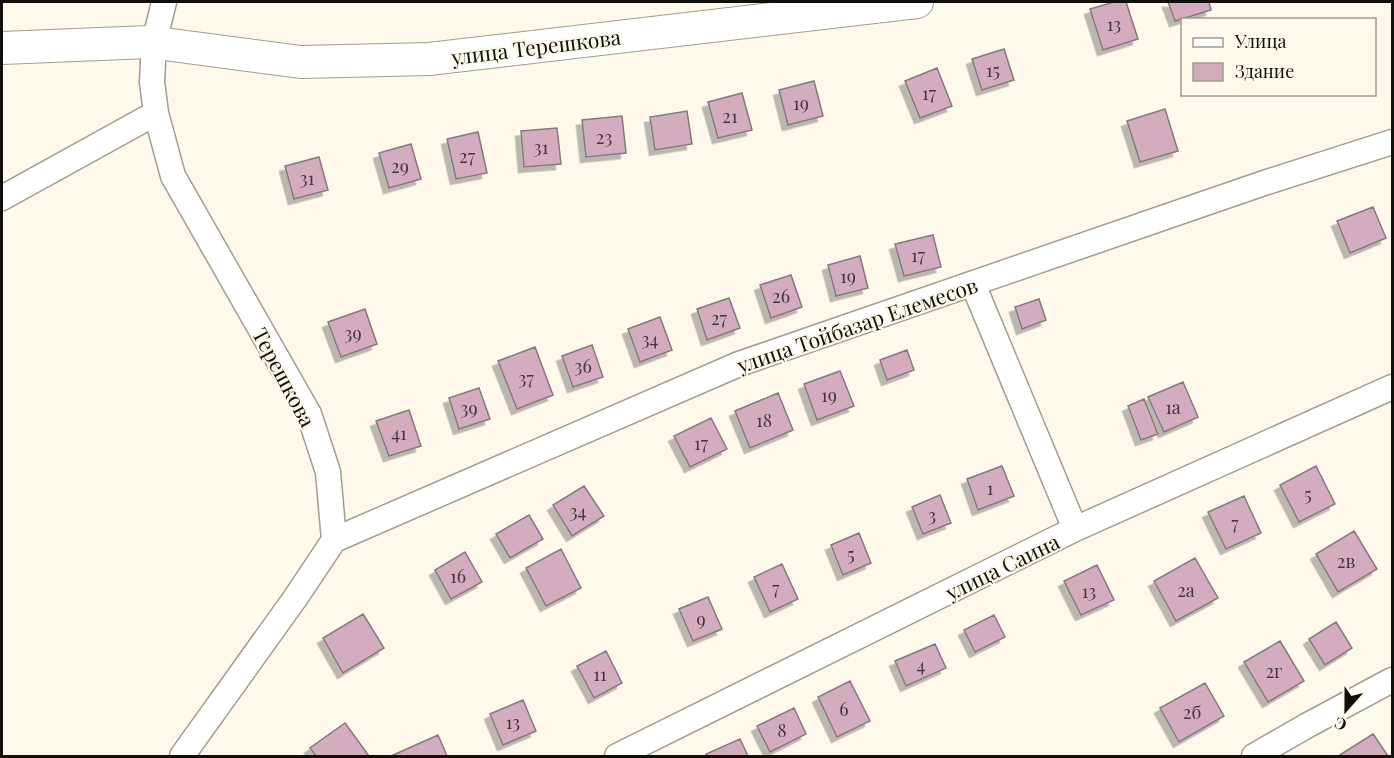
<svg xmlns="http://www.w3.org/2000/svg" width="1394" height="758" font-family="'Playfair Display',serif">
<style>
.building{fill:#d4acc0;stroke:#85787e;stroke-width:1.5;filter:url(#shadow)}
.lines{fill:none;stroke-linecap:round;stroke-linejoin:round}
.minor-casing{stroke:#a19d90;stroke-width:27}
.tertiary-casing{stroke:#a19d90;stroke-width:34}
.minor{stroke:#fff;stroke-width:24}
.tertiary{stroke:#fff;stroke-width:32}
.labels{text-anchor:middle;dominant-baseline:central;stroke-width:4.5;stroke-linejoin:round;paint-order:stroke}
.number-label{font-size:18px;fill:#413638}
.street-label{font-size:21px;fill:#100f0a;stroke:#fef9eb}
</style>
<defs>
<filter id="shadow"><feDropShadow dx="-5.5" dy="5.5" stdDeviation="0" flood-color="#0004"/></filter>
</defs>
<rect width="100%" height="100%" fill="#fef9eb"/>
<!-- building -->
<path class="building" d="M1114,2H1126L1138,39L1103,50L1090,9Z
M1168,2H1209L1211,10L1175,21Z
M1004,49L1014,80L982,90L972,59Z
M937,68L952,106L920,118L905,81Z
M814,81L823,116L788,125L779,90Z
M742,93L752,130L718,138L708,102Z
M1165,109L1178,151L1140,162L1127,121Z
M687,111L692,144L655,150L650,117Z
M622,116L626,153L586,157L582,120Z
M557,128L561,164L524,167L521,131Z
M478,132L487,173L456,179L447,139Z
M411,144L421,179L389,188L379,153Z
M319,157L328,190L294,199L285,166Z
M1373,207L1386,238L1350,253L1337,221Z
M933,235L941,267L904,276L895,244Z
M860,256L868,288L836,296L828,265Z
M791,275L802,307L771,318L760,285Z
M729,298L740,328L707,340L697,309Z
M1039,299L1046,320L1022,329L1015,307Z
M365,309L377,344L341,357L328,322Z
M660,317L672,350L640,362L628,329Z
M592,345L603,377L573,387L562,356Z
M535,347L553,395L517,409L498,361Z
M907,350L914,370L887,380L880,360Z
M840,371L854,406L817,420L804,384Z
M1183,382L1198,417L1164,432L1148,397Z
M479,388L490,419L459,429L449,398Z
M778,393L793,430L750,448L735,411Z
M1144,399L1158,434L1141,440L1128,406Z
M409,410L421,446L389,456L376,421Z
M711,418L727,449L690,467L674,436Z
M1002,466L1014,496L978,510L967,479Z
M1316,466L1335,504L1299,522L1280,485Z
M584,486L604,516L572,536L553,505Z
M940,495L951,523L923,534L912,507Z
M1244,496L1261,533L1226,549L1208,512Z
M529,515L543,539L510,558L496,534Z
M1354,531L1377,569L1338,592L1316,554Z
M859,533L871,563L843,575L831,545Z
M561,549L581,588L546,606L526,568Z
M465,552L482,582L451,599L435,570Z
M1195,558L1218,598L1176,621L1154,581Z
M782,564L798,599L770,612L754,577Z
M1097,565L1114,600L1081,615L1064,581Z
M708,597L722,629L693,641L679,609Z
M363,614L384,648L343,673L323,638Z
M994,615L1005,637L975,652L964,630Z
M1336,622L1352,648L1325,665L1309,639Z
M1280,641L1304,681L1268,702L1244,662Z
M935,644L946,668L906,686L895,661Z
M606,651L622,683L594,698L577,666Z
M850,681L870,721L837,737L818,697Z
M1205,683L1224,716L1179,742L1160,708Z
M523,700L536,731L503,745L490,714Z
M794,708L806,734L770,752L757,726Z
M345,723L369,756H316L310,748Z
M1373,734L1388,756H1338Z
M438,735L447,756H394L393,755Z
M740,739L748,756H707L706,754Z"/>
<g class="lines">
<!-- minor casing -->
<g class="minor-casing">
<path id="minor" d="M164,2L154,43L152,82L156,113L173,176L309,414L328,472L334,540L296,597L182,756
M2,198L156,113
M973,284L1075,529
M334,540L739,364L1264,183L1392,142
M617,756L1075,529L1392,387
M1254,756L1308,725L1392,680"/>
</g>
<!-- tertiary casing -->
<g class="tertiary-casing">
<path id="tertiary" d="M2,48L149,42L301,62L429,59L917,2"/>
</g>
<!-- minor -->
<use href="#minor" class="minor"/>
<!-- tertiary -->
<use href="#tertiary" class="tertiary"/>
</g>
<g class="labels">
<!-- number labels -->
<g class="number-label">
<text x="1114" y="24">13</text>
<text x="993" y="70">15</text>
<text x="929" y="93">17</text>
<text x="801" y="103">19</text>
<text x="730" y="116">21</text>
<text x="604" y="137">23</text>
<text x="541" y="147">31</text>
<text x="467" y="156">27</text>
<text x="400" y="166">29</text>
<text x="307" y="178">31</text>
<text x="918" y="255">17</text>
<text x="848" y="276">19</text>
<text x="781" y="296">26</text>
<text x="719" y="318">27</text>
<text x="353" y="333">39</text>
<text x="650" y="339">34</text>
<text x="583" y="366">36</text>
<text x="526" y="378">37</text>
<text x="829" y="395">19</text>
<text x="1173" y="407">1а</text>
<text x="469" y="408">39</text>
<text x="764" y="420">18</text>
<text x="399" y="433">41</text>
<text x="701" y="443">17</text>
<text x="990" y="488">1</text>
<text x="1308" y="494">5</text>
<text x="578" y="511">34</text>
<text x="932" y="515">3</text>
<text x="1235" y="523">7</text>
<text x="851" y="554">5</text>
<text x="1346" y="561">2в</text>
<text x="458" y="576">16</text>
<text x="776" y="588">7</text>
<text x="1186" y="590">2а</text>
<text x="1089" y="591">13</text>
<text x="701" y="619">9</text>
<text x="921" y="665">4</text>
<text x="1274" y="671">2г</text>
<text x="600" y="674">11</text>
<text x="844" y="709">6</text>
<text x="1192" y="712">2б</text>
<text x="513" y="722">13</text>
<text x="782" y="730">8</text>
</g>
<!-- street labels -->
<g class="street-label">
<text transform="translate(536 46) rotate(-7)">улица Терешкова</text>
<text transform="translate(857 324) rotate(-19)">улица Тойбазар Елемесов</text>
<text transform="translate(285 377) rotate(62)">Терешкова</text>
<text transform="translate(1002 566) rotate(-26)">улица Саина</text>
</g>
</g>
<!-- border -->
<rect width="1394" height="758" fill="none" stroke="#100f0a" stroke-width="6"/>
<!-- legend -->
<rect x="1181" y="18" width="195" height="78" fill="#fef9eb" stroke="#9f9b91" stroke-width="1.5"/>
<rect x="1193" y="38" width="30" height="9" fill="#ffffff" stroke="#9f9b91" stroke-width="1.5"/>
<text x="1235" y="48" font-size="18" fill="#100f0a">Улица</text>
<rect x="1193" y="63" width="30" height="18" fill="#d4acc0" stroke="#9f9b91" stroke-width="1.5"/>
<text x="1235" y="78" font-size="18" fill="#100f0a">Здание</text>
<!-- north arrow -->
<g transform="translate(1346 710) rotate(201)" stroke="#fef9eb" stroke-width="4.5" paint-order="stroke">
<path d="M0-4.5L10 22L0 15L-10 22Z" fill="#100f0a"/>
<text y="-9" font-size="16" font-weight="bold" text-anchor="middle" fill="#100f0a">С</text>
</g>
</svg>
